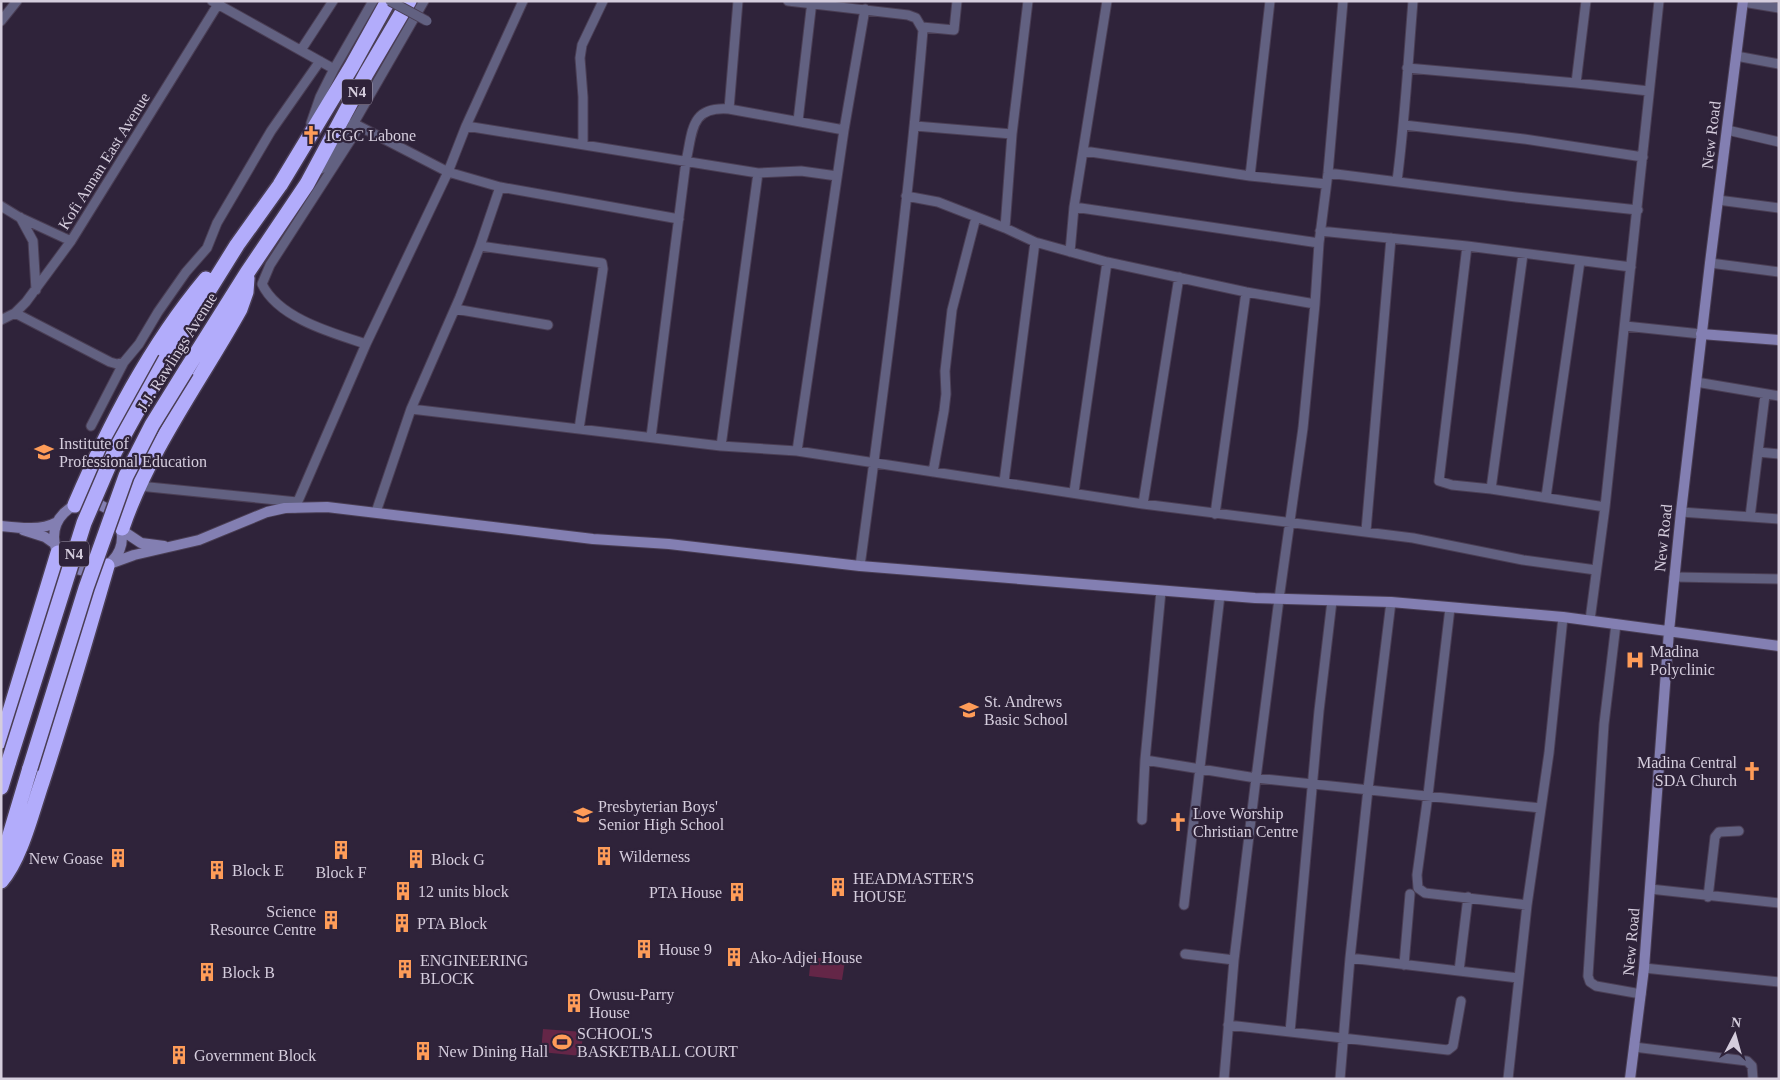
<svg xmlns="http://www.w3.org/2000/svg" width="1780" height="1080" font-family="'Times New Roman',serif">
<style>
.green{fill:#642647}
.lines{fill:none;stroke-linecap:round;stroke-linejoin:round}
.street-casing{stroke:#4a3e54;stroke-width:11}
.secondary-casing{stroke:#4a3e54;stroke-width:12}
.highway-casing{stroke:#4a3e54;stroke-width:18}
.street{stroke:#626181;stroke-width:9}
.secondary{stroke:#837fb2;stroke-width:10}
.highway{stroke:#b2acfb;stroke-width:15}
.street-bridge-casing{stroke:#4a3e54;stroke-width:11;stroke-linecap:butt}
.highway-bridge-casing{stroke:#4a3e54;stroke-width:18;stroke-linecap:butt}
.street-bridge{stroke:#626181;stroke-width:9}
.highway-bridge{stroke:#b2acfb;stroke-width:15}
.labels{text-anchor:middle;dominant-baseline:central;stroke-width:4.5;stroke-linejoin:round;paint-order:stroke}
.shield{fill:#2f233a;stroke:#a39aac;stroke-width:1}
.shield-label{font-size:15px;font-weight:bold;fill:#d5cddd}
.poi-label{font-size:16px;fill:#d5cddd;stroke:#2f233a;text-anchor:start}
.street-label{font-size:16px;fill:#d5cddd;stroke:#2f233a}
</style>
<rect width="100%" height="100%" fill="#2f233a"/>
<!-- green -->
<path class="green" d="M811,957L845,961L842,980L809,976Z
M543,1029L583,1032L581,1056L541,1052Z"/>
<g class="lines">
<!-- street casing -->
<g class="street-casing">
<path id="street" d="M212,1L334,69
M788,1L908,15L916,18L923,30C908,209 884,388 860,566
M1743,2L1779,8
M1,21L17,1
M922,27L954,30L957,1
M301,50L333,1
M1736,56L1779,64
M1407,68L1576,83L1649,91
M1576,83L1586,1
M729,109L844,130L797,451
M798,121L812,1
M311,123L320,97L334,69L373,1
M353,123L448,172L500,187L679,219
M1404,125L1524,139L1643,157
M466,126L758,173L801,171L837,176
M915,126L1012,134
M359,127L270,265L262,284C278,318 332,333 366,344
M844,130L865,9
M1727,130L1779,142
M583,144V97L580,58L582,45L603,1
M1084,151L1250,176L1326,184
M321,169L340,147L424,1
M1328,173L1516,197L1638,210
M1250,176L1270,1
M1397,181C1405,121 1408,61 1413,1
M906,196L938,202L1005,228L1035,242L1107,262L1246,292L1315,304
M1718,200L1779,208
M1,206L19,217L71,241
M1074,207L1319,243
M20,217L33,241L36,290
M1005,228L1012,134L1028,1
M1320,231L1467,246L1631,267
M480,246L602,263L603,269L579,429
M1467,246L1439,481L1452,485L1491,489L1605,507
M1070,252L1074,207L1107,1
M1710,263L1779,272
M455,309L548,325
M15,313L110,362L117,364L124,362
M1,320L15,313L26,302L71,241L220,1
M1625,326L1701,334
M1696,382L1779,396
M411,409L721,446L797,451L1143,504L1413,538L1523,560L1596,570
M91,426L124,362L139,344L158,312L186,272L207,248L217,223L271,131L320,61
M651,437L686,161C693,131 690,106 729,109L738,1
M721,446L758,173
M1758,452L1779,454
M933,472L944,411L946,394L945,371L952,310L976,217
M1004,482L1035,242
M139,486L297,502
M1491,489L1523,254
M1074,492L1107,262
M1546,497L1580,261
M1143,504L1179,277
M295,508L366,344L448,172L466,126L523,1
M376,512L411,409L460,297L480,246L500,187
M1681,512L1779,519
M1215,514L1246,292
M1750,517L1765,395
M1366,531L1391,238
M1674,577L1779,579
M1450,608L1428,795L1417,875L1418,888L1425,893L1527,905
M1590,620L1605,507L1659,1
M1616,624L1604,724L1588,976L1590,982L1596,986L1641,994
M1145,760L1256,778L1541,808
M1142,820L1145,760L1161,591
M1650,889L1779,903
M1708,897L1715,837L1719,832L1739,831
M1184,905L1220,595
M1185,954L1234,960
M1350,958L1518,978
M1404,965L1410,894
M1644,968L1779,982
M1459,971L1468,897
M1228,1025L1448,1050L1453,1046L1461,1001
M1290,1032L1319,711L1332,601
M1634,1047L1747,1061L1752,1066L1753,1079
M1224,1079L1234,960L1256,778L1279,599L1303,428L1315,304L1319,243L1328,173L1343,1
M1340,1079L1350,958L1368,789L1391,602
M1508,1079L1527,905L1549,753L1563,617"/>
</g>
<!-- secondary casing -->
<g class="secondary-casing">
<path id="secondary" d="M1701,334L1779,340
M54 537a34 34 0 1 1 68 0a34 34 0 1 1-68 0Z
M1,526C19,528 41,531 57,522
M23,530L45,537L55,544
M123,531L141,543L164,546
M112,563L134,555L199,540L267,512L285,508L327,507L593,539L669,544L860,566L1255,598L1391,602L1563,617L1779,646
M1630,1079L1644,968L1669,631L1681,512L1710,263L1743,1"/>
</g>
<!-- highway casing -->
<g class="highway-casing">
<path id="highway" d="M166,359L237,245L280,185L352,66L388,1
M186,370L247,273L307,184L366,74L409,1
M75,505C109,426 150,346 206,279
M122,528C149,449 200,381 240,309L246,292L247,278
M1,741L58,553
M1,787L9,761
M1,865L30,768
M1,881C21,858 32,811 42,782C65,711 86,639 107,566"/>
</g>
<!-- street -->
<use href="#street" class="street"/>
<!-- secondary -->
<use href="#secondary" class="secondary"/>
<!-- highway -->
<use href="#highway" class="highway"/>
<!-- street-bridge casing -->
<g class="street-bridge-casing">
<path id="street-bridge" d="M390,1L427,21"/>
</g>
<!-- highway-bridge casing -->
<g class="highway-bridge-casing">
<path id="highway-bridge" d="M9,761L84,523L115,451L166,359
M30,768L86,588L126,476L152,425L186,370"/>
</g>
<!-- street-bridge -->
<use href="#street-bridge" class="street-bridge"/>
<!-- highway-bridge -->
<use href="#highway-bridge" class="highway-bridge"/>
</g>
<!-- icons -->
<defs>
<g id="church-bare" transform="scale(1.5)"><path d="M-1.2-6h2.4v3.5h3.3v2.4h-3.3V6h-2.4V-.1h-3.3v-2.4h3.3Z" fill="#fe9c58" stroke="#2f233a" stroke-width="2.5" paint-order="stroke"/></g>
<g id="university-bare" transform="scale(1.5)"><path d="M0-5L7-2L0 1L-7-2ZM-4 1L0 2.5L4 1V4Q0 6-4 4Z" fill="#fe9c58" stroke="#2f233a" stroke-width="2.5" paint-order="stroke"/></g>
<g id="hospital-bare" transform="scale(1.5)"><path d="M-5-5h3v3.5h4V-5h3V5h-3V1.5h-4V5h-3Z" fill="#fe9c58" stroke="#2f233a" stroke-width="2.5" paint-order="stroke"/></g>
<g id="school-bare" transform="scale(1.5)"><path d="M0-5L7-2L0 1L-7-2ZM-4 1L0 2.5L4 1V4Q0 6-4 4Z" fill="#fe9c58" stroke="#2f233a" stroke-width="2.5" paint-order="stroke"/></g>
<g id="building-bare" transform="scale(1.5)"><path d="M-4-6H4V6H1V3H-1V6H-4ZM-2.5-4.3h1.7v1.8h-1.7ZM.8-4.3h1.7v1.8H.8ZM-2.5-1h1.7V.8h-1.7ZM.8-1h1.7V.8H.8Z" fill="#fe9c58" stroke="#2f233a" stroke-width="2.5" paint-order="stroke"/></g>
<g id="stadium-bare" transform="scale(1.5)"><path d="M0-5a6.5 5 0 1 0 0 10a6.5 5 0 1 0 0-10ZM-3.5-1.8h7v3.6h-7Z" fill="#fe9c58" stroke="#2f233a" stroke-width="2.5" paint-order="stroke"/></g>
</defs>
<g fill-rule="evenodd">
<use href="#church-bare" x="311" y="135"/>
<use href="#university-bare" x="44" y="452"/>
<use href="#hospital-bare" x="1635" y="660"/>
<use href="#school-bare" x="969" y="710"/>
<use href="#church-bare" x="1752" y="771"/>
<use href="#school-bare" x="583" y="815"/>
<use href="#church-bare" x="1178" y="822"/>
<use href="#building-bare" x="341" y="850"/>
<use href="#building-bare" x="604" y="856"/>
<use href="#building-bare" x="118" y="858"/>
<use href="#building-bare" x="416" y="859"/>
<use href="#building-bare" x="217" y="870"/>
<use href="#building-bare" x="838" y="887"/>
<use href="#building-bare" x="403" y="891"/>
<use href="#building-bare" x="737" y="892"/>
<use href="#building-bare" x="331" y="920"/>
<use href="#building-bare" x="402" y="923"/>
<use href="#building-bare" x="644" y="949"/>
<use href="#building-bare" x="734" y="957"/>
<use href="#building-bare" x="405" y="969"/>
<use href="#building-bare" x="207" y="972"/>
<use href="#building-bare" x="574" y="1003"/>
<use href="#stadium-bare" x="562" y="1042"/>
<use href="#building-bare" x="423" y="1051"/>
<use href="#building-bare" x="179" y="1055"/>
</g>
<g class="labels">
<!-- shield labels -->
<g class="shield">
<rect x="342" y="79.5" width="30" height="25" rx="4"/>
<rect x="59" y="541.5" width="30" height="25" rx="4"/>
</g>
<g class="shield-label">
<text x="357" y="92">N4</text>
<text x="74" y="554">N4</text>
</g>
<!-- poi labels -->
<g class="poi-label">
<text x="326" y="135">ICGC Labone</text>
<text x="59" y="443">Institute of<tspan x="59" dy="18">Professional Education</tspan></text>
<text x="1650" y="651">Madina<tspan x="1650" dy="18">Polyclinic</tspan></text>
<text x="984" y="701">St. Andrews<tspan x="984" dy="18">Basic School</tspan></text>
<text x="1737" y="762" text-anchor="end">Madina Central<tspan x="1737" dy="18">SDA Church</tspan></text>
<text x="598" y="806">Presbyterian Boys'<tspan x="598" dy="18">Senior High School</tspan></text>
<text x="1193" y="813">Love Worship<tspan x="1193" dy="18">Christian Centre</tspan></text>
<text x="619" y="856">Wilderness</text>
<text x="103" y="858" text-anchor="end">New Goase</text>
<text x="431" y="859">Block G</text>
<text x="232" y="870">Block E</text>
<text x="341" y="872" text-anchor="middle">Block F</text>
<text x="853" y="878">HEADMASTER'S<tspan x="853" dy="18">HOUSE</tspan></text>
<text x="418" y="891">12 units block</text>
<text x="722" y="892" text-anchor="end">PTA House</text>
<text x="316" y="911" text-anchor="end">Science<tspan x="316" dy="18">Resource Centre</tspan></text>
<text x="417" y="923">PTA Block</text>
<text x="659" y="949">House 9</text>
<text x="749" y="957">Ako-Adjei House</text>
<text x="420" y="960">ENGINEERING<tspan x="420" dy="18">BLOCK</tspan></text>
<text x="222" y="972">Block B</text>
<text x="589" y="994">Owusu-Parry<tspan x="589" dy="18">House</tspan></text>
<text x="577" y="1033">SCHOOL'S<tspan x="577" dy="18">BASKETBALL COURT</tspan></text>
<text x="438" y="1051">New Dining Hall</text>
<text x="194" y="1055">Government Block</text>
</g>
<!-- street labels -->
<g class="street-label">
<text transform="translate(1711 135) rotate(-83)">New Road</text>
<text transform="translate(104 161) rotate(-58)">Kofi Annan East Avenue</text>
<text transform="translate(177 352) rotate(-58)">J.J. Rawlings Avenue</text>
<text transform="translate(1663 538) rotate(-84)">New Road</text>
<text transform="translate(1631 942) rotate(-85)">New Road</text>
</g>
</g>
<!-- border -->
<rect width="1780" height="1080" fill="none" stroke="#d5cddd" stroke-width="5"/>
<!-- north arrow -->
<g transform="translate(1735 1035) rotate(6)" stroke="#2f233a" stroke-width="4" paint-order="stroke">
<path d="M0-4L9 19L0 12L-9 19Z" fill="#d5cddd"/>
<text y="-8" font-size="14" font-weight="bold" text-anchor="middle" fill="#d5cddd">N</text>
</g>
</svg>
